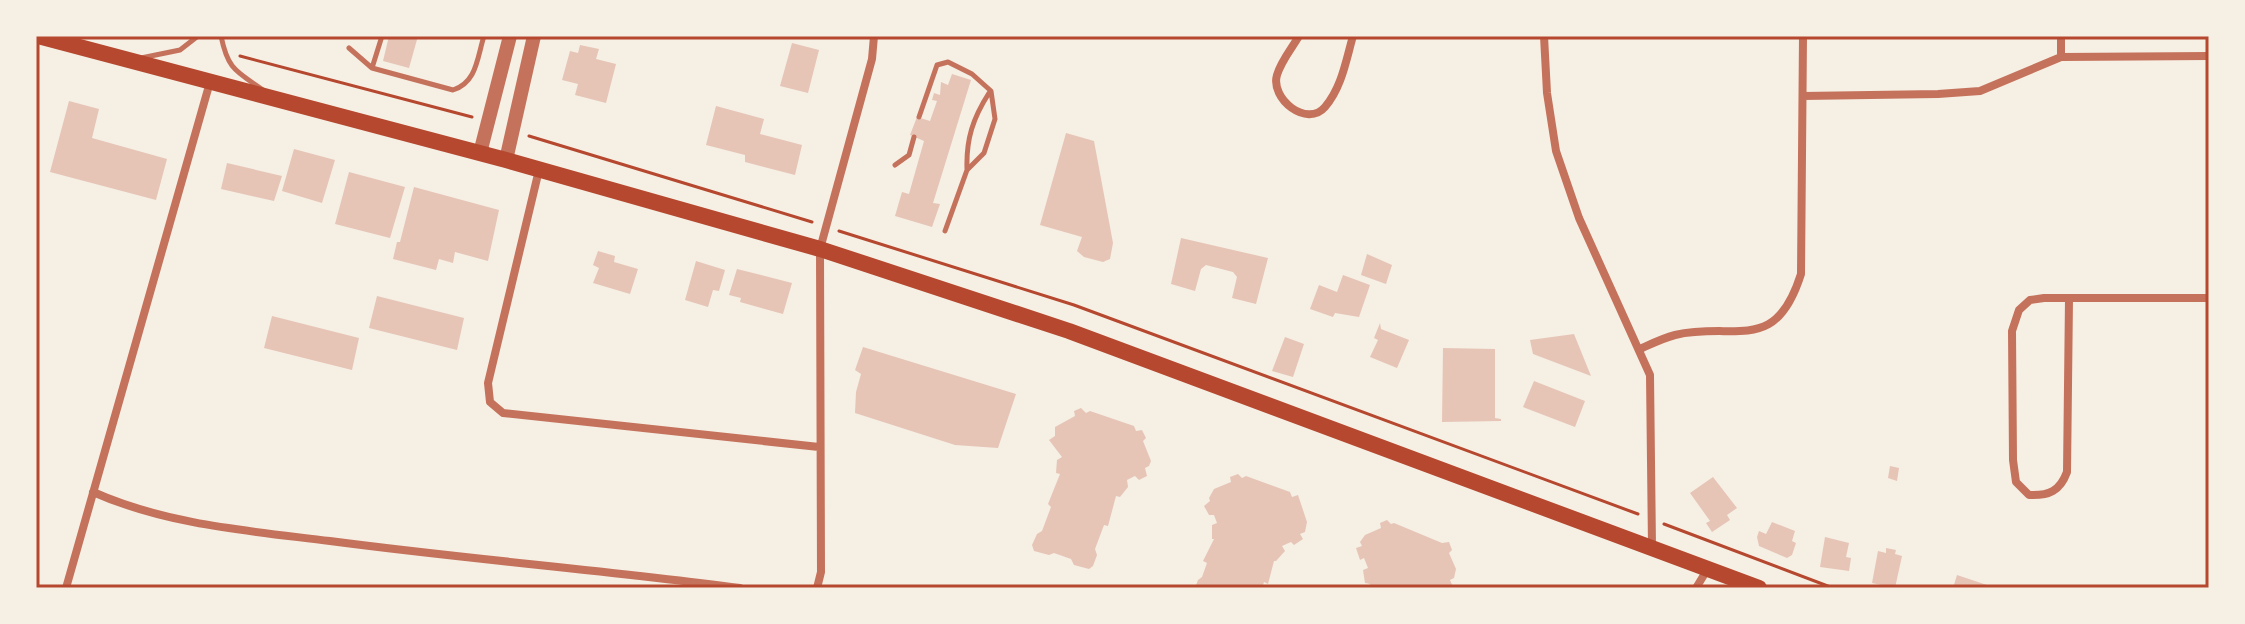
<svg xmlns="http://www.w3.org/2000/svg" width="2245" height="624" font-family="Bitter,serif">
<style>
.building{fill:#e6c5b7}
.lines{fill:none;stroke-linecap:round;stroke-linejoin:round}
.path{stroke:#b5482f;stroke-width:3}
.service{stroke:#c5725c;stroke-width:5}
.minor{stroke:#c5725c;stroke-width:8}
.tertiary{stroke:#c5725c;stroke-width:14}
.primary{stroke:#b5482f;stroke-width:16}
.neatline{fill:none;stroke:#b5482f;stroke-width:3}
</style>
<rect width="100%" height="100%" fill="#f6efe4"/>
<!-- building -->
<path class="building" d="M389,36H418L409,68L383,61Z
M792,43L819,50L808,93L780,86Z
M580,45L599,49L596,59L616,64L606,103L575,95L578,84L562,80L570,51L578,53Z
M952,74L971,80L933,203L940,204L932,227L895,216L902,192L909,194L924,141L910,135L917,117L930,121L937,101L932,100L934,93L940,95L941,82L948,85Z
M69,101L99,109L92,138L167,159L156,200L50,172Z
M716,106L764,119L760,134L802,145L795,175L745,162V155L706,145Z
M1066,133L1094,141L1113,243L1110,259L1103,262L1084,257L1077,251L1082,237L1040,225Z
M294,149L335,160L322,203L282,191Z
M227,163L282,176L274,201L221,189Z
M349,172L405,187L390,238L335,224Z
M414,187L499,210L488,261L455,252L453,263L439,259L436,270L393,259L397,242H400Z
M1181,238L1268,258L1256,304L1232,298L1237,277L1233,272L1206,265L1201,269L1195,291L1171,284Z
M598,251L615,256L614,262L638,269L630,294L593,283L599,268L593,265Z
M1367,254L1392,265L1386,284L1361,275Z
M696,261L725,270L719,291L713,290L708,307L685,300Z
M737,269L792,283L783,314L740,302L741,298L729,295Z
M1343,275L1370,285L1359,317L1335,313L1333,317L1310,309L1319,285L1337,292Z
M377,296L464,318L457,350L369,328Z
M272,316L359,338L352,370L264,348Z
M1380,323L1381,329L1409,340L1397,368L1370,357L1378,340L1374,338Z
M1574,334L1591,376L1533,354L1530,340Z
M1285,337L1304,344L1293,377L1272,371Z
M863,347L1016,394L998,448L955,445L855,413L856,392L861,374L855,370Z
M1443,348L1495,349V418L1501,419V421L1442,422Z
M1534,381L1585,401L1575,427L1523,407Z
M1081,408L1086,413L1090,411L1134,426L1136,431L1142,430L1146,438L1143,441L1151,461L1149,466L1145,468L1147,476L1139,480L1135,476L1127,480L1128,487L1120,497L1116,496L1108,526L1104,525L1095,549L1097,555L1093,566L1089,569L1074,565L1071,559L1054,553L1049,555L1034,551L1032,545L1037,534L1042,531L1051,507L1048,504L1060,474L1056,473L1057,460L1062,457L1049,440L1055,436V427L1075,416L1074,411Z
M1890,466L1899,468L1897,481L1888,478Z
M1238,474L1242,478L1246,476L1290,492L1292,497L1298,495L1307,522L1305,532L1300,534L1303,539L1294,545L1291,542L1282,546L1285,551L1276,561H1274L1268,584L1264,582L1262,588H1195L1198,580L1202,577L1207,563L1203,561L1214,539H1212V525L1217,523L1214,515H1209L1204,506L1210,501L1209,498L1214,489L1231,482L1230,477Z
M1713,477L1737,508L1727,515L1730,520L1712,532L1706,523L1710,521L1690,493Z
M1387,520L1391,524L1394,523L1442,543L1449,542L1452,550L1449,553L1456,569L1454,578L1450,580L1453,587L1369,588L1370,584L1365,583L1363,570L1368,568L1364,558L1360,560L1356,548L1362,546L1360,542L1365,535L1381,528L1380,523Z
M1772,522L1795,531L1792,541L1796,543L1792,555L1787,558L1759,546L1757,537L1759,531L1766,534Z
M1825,537L1849,543L1846,557L1851,558L1849,571L1820,567Z
M1886,548L1896,550L1895,554L1902,556L1895,588L1872,583L1878,551L1886,553Z
M1957,575L1993,587V588H1953Z"/>
<g class="lines">
<!-- path -->
<path class="path" d="M240,56L472,117
M529,136L812,222
M839,231L1074,305L1638,514
M1664,524L1833,588"/>
<!-- service -->
<path class="service" d="M221,36C228,70 236,71 263,90
M349,48L372,68L453,90C477,82 477,58 484,36
M141,58L180,50L198,36
M372,68L382,36
M919,117L937,65L948,62L972,74L991,91L995,119L984,153L967,170L945,231
M895,165L909,155L914,137
M967,169C966,139 973,118 989,93"/>
<!-- minor -->
<path class="minor" d="M1299,36C1292,48 1281,61 1277,75C1270,99 1307,128 1325,107C1342,87 1346,60 1353,36
M1544,36L1547,93L1556,151L1579,218L1650,375L1652,547
M2061,36V57
M1803,96L1938,94L1980,91L2061,57L2209,56
M539,170L488,383L490,402L503,413L819,447
M2069,299L2067,472C2060,491 2049,496 2029,495L2016,482L2013,460L2012,331L2019,310L2030,300L2044,298H2209
M1640,349C1651,344 1663,338 1675,335C1736,321 1775,356 1801,274L1803,36
M93,492C167,525 250,531 330,541C466,559 603,570 740,588
M66,588L210,82
M817,588L821,572L820,249L872,59L874,36
M1696,588L1707,570"/>
<!-- tertiary -->
<path class="tertiary" d="M480,153L510,36
M506,160L534,36"/>
<!-- primary -->
<path class="primary" d="M38,36L506,160L820,249L1069,331L1759,588"/>
</g>
<!-- border -->
<rect width="2245" height="624" fill="none" stroke="#f6efe4" stroke-width="76"/>
<rect x="38" y="38" width="2169" height="548" class="neatline"/>
</svg>
